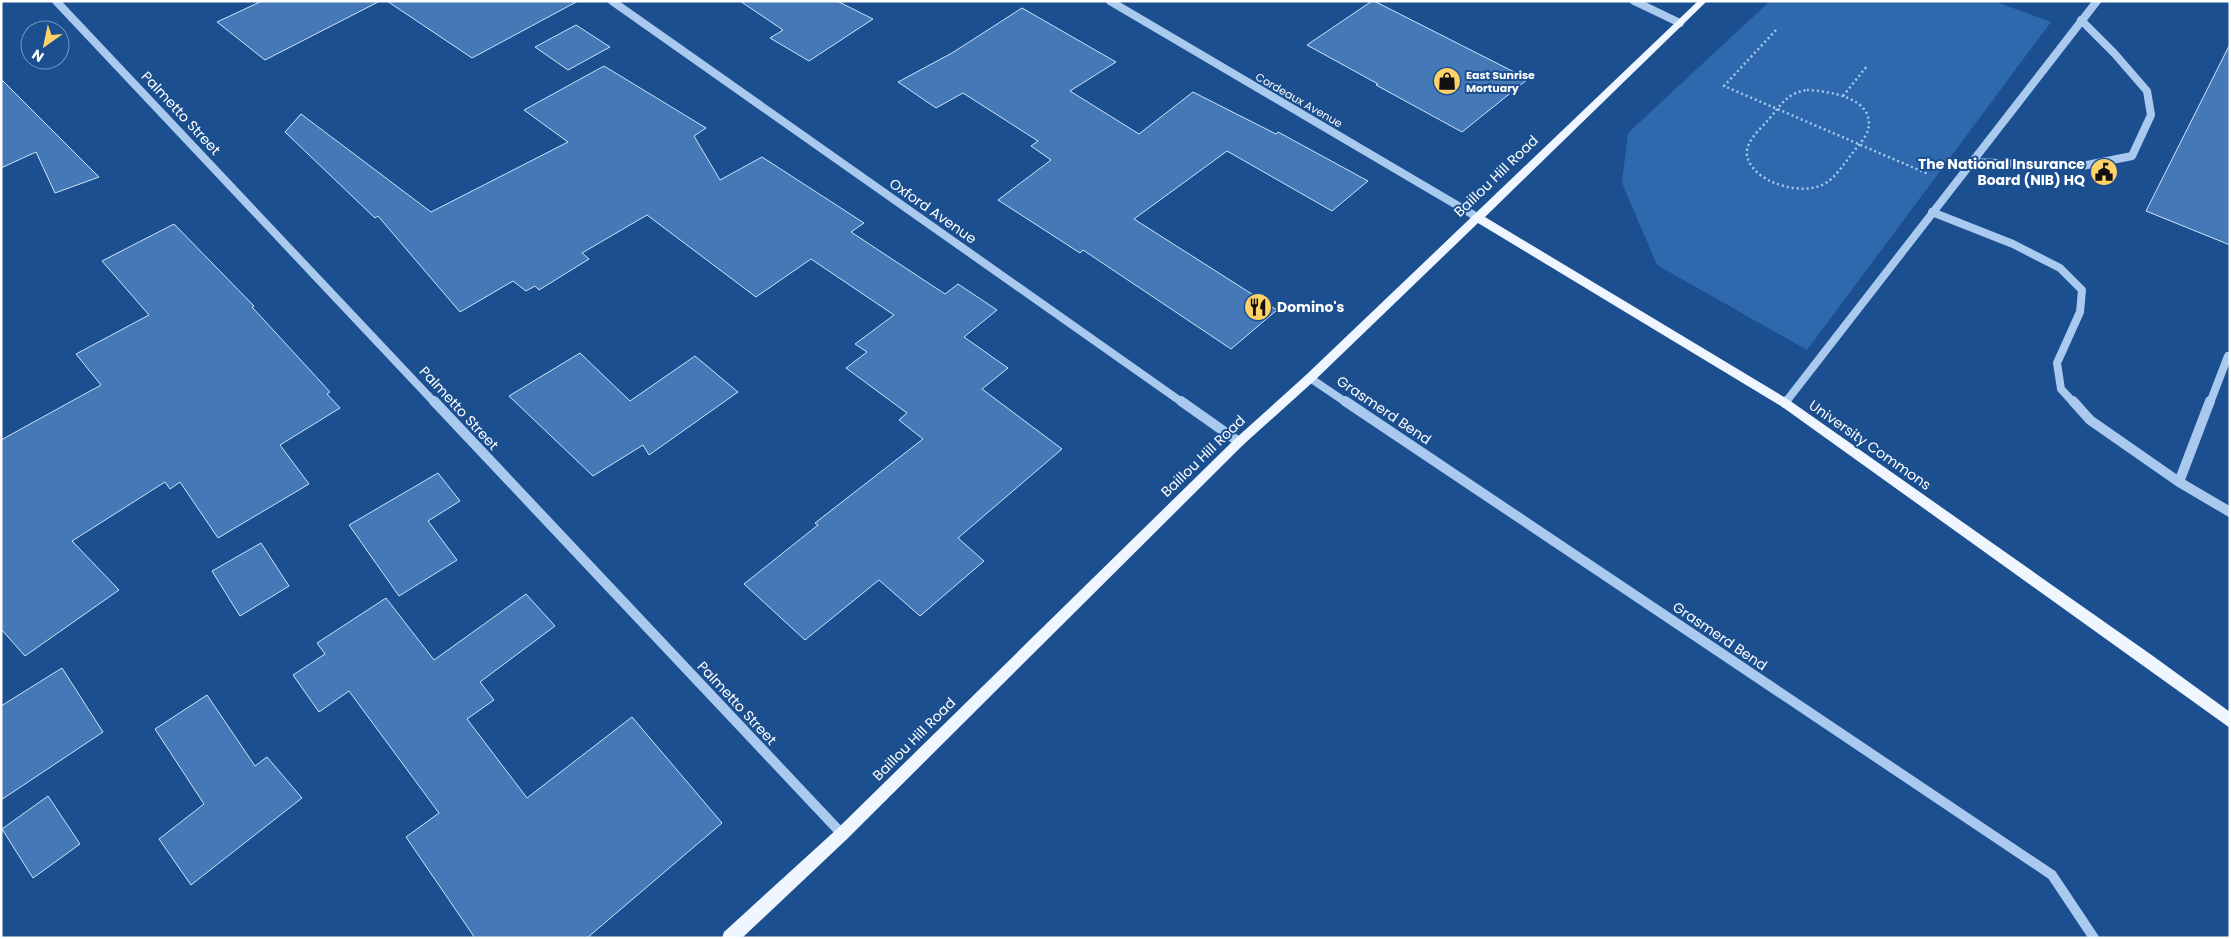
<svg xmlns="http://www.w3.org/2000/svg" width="2231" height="939" font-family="Poppins,sans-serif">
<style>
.green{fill:#2e69ad}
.building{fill:#4478b7;stroke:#cfe3fa}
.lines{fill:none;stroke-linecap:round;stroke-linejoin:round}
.path{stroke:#a9c9ee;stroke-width:2.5;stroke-dasharray:2 3;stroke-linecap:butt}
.minor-far1{stroke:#a9c9ee;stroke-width:8}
.minor{stroke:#a9c9ee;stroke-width:10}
.major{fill:#f0f6ff;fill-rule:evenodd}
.labels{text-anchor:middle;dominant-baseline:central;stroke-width:4;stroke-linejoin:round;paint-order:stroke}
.far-poi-label{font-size:11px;font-weight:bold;fill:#fff;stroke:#1b4f8f;text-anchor:start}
.far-street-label{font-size:11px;fill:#fff;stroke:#1b4f8f}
.street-label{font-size:14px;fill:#fff;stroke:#1b4f8f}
.poi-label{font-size:14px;font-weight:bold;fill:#fff;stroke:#1b4f8f;text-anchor:end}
</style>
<rect width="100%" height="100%" fill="#1b4f8f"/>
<!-- green -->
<path class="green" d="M1770,1H1994L2051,22L1807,350L1657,265L1622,183L1628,133Z"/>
<!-- building -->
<path class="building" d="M262,1H380L265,60L217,22Z
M387,1H578L472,58Z
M740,1H837L873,19L809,61L770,38L783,30Z
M1372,1H1374L1528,79L1462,132L1376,85L1378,84L1307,45Z
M1022,8L1116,62L1070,91L1139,134L1193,92L1276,134L1278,132L1368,181L1332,211L1227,151L1134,219L1277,310L1231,349L1083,250L1080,253L998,200L1051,160L1031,146L1038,141L963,93L936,108L898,82L952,53Z
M576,25L610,47L568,70L535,47Z
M2230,44V245L2146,211Z
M604,66L706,128L694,136L720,180L762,157L864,223L851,232L945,294L958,284L997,310L964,337L1008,368L982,389L1062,449L958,538L984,561L920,616L879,580L805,640L744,584L818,525L815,523L923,439L899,420L907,413L846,368L867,352L855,344L894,315L811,259L756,297L647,215L582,253L589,259L539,290L535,286L526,291L513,281L460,312L378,216L375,218L285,132L301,114L431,212L568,142L524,110Z
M1,79L99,177L55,193L36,152L1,168Z
M174,224L254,306L252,307L330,392L327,394L340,408L280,445L309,484L218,538L180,482L170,489L165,482L72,541L119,590L25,656L1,629V440L101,385L76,354L149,315L102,261Z
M580,353L630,401L695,356L738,392L649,455L643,445L593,476L509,396Z
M438,473L460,501L428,521L457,560L399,596L349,525Z
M261,543L289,586L240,616L212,571Z
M526,594L555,626L480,682L494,700L467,719L527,798L632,717L722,823L587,938H475L406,837L439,813L349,691L319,712L293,675L325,654L317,643L386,598L434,660Z
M62,668L103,732L1,800V706Z
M207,695L255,766L267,757L302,798L191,885L159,839L204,804L155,729Z
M48,796L80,844L33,878L2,829Z"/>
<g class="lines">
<!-- path -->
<path class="path" d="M1776,30L1724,86L1928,174
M1807,90C1829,91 1876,98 1868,130C1866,138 1856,148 1851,155C1843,165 1834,180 1822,185C1806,192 1785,188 1770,181C1756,174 1740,159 1750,142C1754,134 1763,126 1769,119C1782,104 1787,93 1807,90Z
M1843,96L1867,66"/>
<!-- minor-far1 -->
<path class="minor-far1" d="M56,1L435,403
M612,1L1183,403
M1110,1L1477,217
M1634,1L1680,23
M1971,162L2082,166L2132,156L2151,115L2147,91L2114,53L2081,20
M1932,212L2013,244L2060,268L2082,290L2080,312L2057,363L2061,389L2074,403
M1310,378L1347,403
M1785,403L2097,1
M2210,403L2228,356"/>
<!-- minor -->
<path class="minor" d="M434,401L842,834
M1181,401L1239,442
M1345,401L2052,875L2094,938
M2073,401L2090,420L2179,482L2230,512
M1785,403L1786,401
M2179,482L2210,401"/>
<!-- major -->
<path class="major" d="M1698,1H1707L1485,217L1789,400L2153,656L2230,712V728L1781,406L1478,223L1314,381L1243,445L847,839L742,938H722L724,932L837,829L1235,439L1306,375Z"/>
</g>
<!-- icons -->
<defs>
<g id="shop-disc" transform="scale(1.4375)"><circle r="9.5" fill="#ffd166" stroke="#1b4f8f"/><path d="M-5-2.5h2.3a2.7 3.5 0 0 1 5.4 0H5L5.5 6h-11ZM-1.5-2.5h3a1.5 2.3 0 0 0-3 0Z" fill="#111"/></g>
<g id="civic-disc" transform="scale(1.4375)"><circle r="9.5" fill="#ffd166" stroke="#1b4f8f"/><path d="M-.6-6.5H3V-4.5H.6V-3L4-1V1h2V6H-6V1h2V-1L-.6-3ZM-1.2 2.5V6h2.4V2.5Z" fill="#111"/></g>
<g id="restaurant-disc" transform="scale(1.4375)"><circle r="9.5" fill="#ffd166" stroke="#1b4f8f"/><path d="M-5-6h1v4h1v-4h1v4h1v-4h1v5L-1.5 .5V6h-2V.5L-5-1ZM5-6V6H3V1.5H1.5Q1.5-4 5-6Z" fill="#111"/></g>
</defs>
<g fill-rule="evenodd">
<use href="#shop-disc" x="1447" y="81"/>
<use href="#civic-disc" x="2104" y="172"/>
<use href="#restaurant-disc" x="1258" y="307"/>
</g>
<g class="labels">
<!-- far-poi labels -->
<g class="far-poi-label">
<text x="1466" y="75">East Sunrise<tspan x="1466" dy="13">Mortuary</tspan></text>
</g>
<!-- far-street labels -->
<g class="far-street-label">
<text transform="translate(1299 100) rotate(30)">Cordeaux Avenue</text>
</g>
<!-- street labels -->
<g class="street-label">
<text transform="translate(181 113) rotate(47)">Palmetto Street</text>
<text transform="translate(1496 176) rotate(-44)">Baillou Hill Road</text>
<text transform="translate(933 211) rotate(35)">Oxford Avenue</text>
<text transform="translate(459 408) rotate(47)">Palmetto Street</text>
<text transform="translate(1384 410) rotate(34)">Grasmerd Bend</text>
<text transform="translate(1870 445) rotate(35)">University Commons</text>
<text transform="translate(1203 456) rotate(-44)">Baillou Hill Road</text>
<text transform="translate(1720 636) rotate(34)">Grasmerd Bend</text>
<text transform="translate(737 703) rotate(47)">Palmetto Street</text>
<text transform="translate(914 739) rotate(-45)">Baillou Hill Road</text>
</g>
<!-- poi labels -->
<g class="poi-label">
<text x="2085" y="164">The National Insurance<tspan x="2085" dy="16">Board (NIB) HQ</tspan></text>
<text x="1277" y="307" text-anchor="start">Domino's</text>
</g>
</g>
<!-- border -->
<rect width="2231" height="939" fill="none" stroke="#ffffff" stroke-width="5"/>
<!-- north arrow -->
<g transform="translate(45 45) rotate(213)"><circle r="24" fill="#1b4f8f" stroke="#7695bc"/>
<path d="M0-4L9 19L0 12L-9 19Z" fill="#ffd166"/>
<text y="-8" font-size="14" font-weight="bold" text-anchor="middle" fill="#ffffff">N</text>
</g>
</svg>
